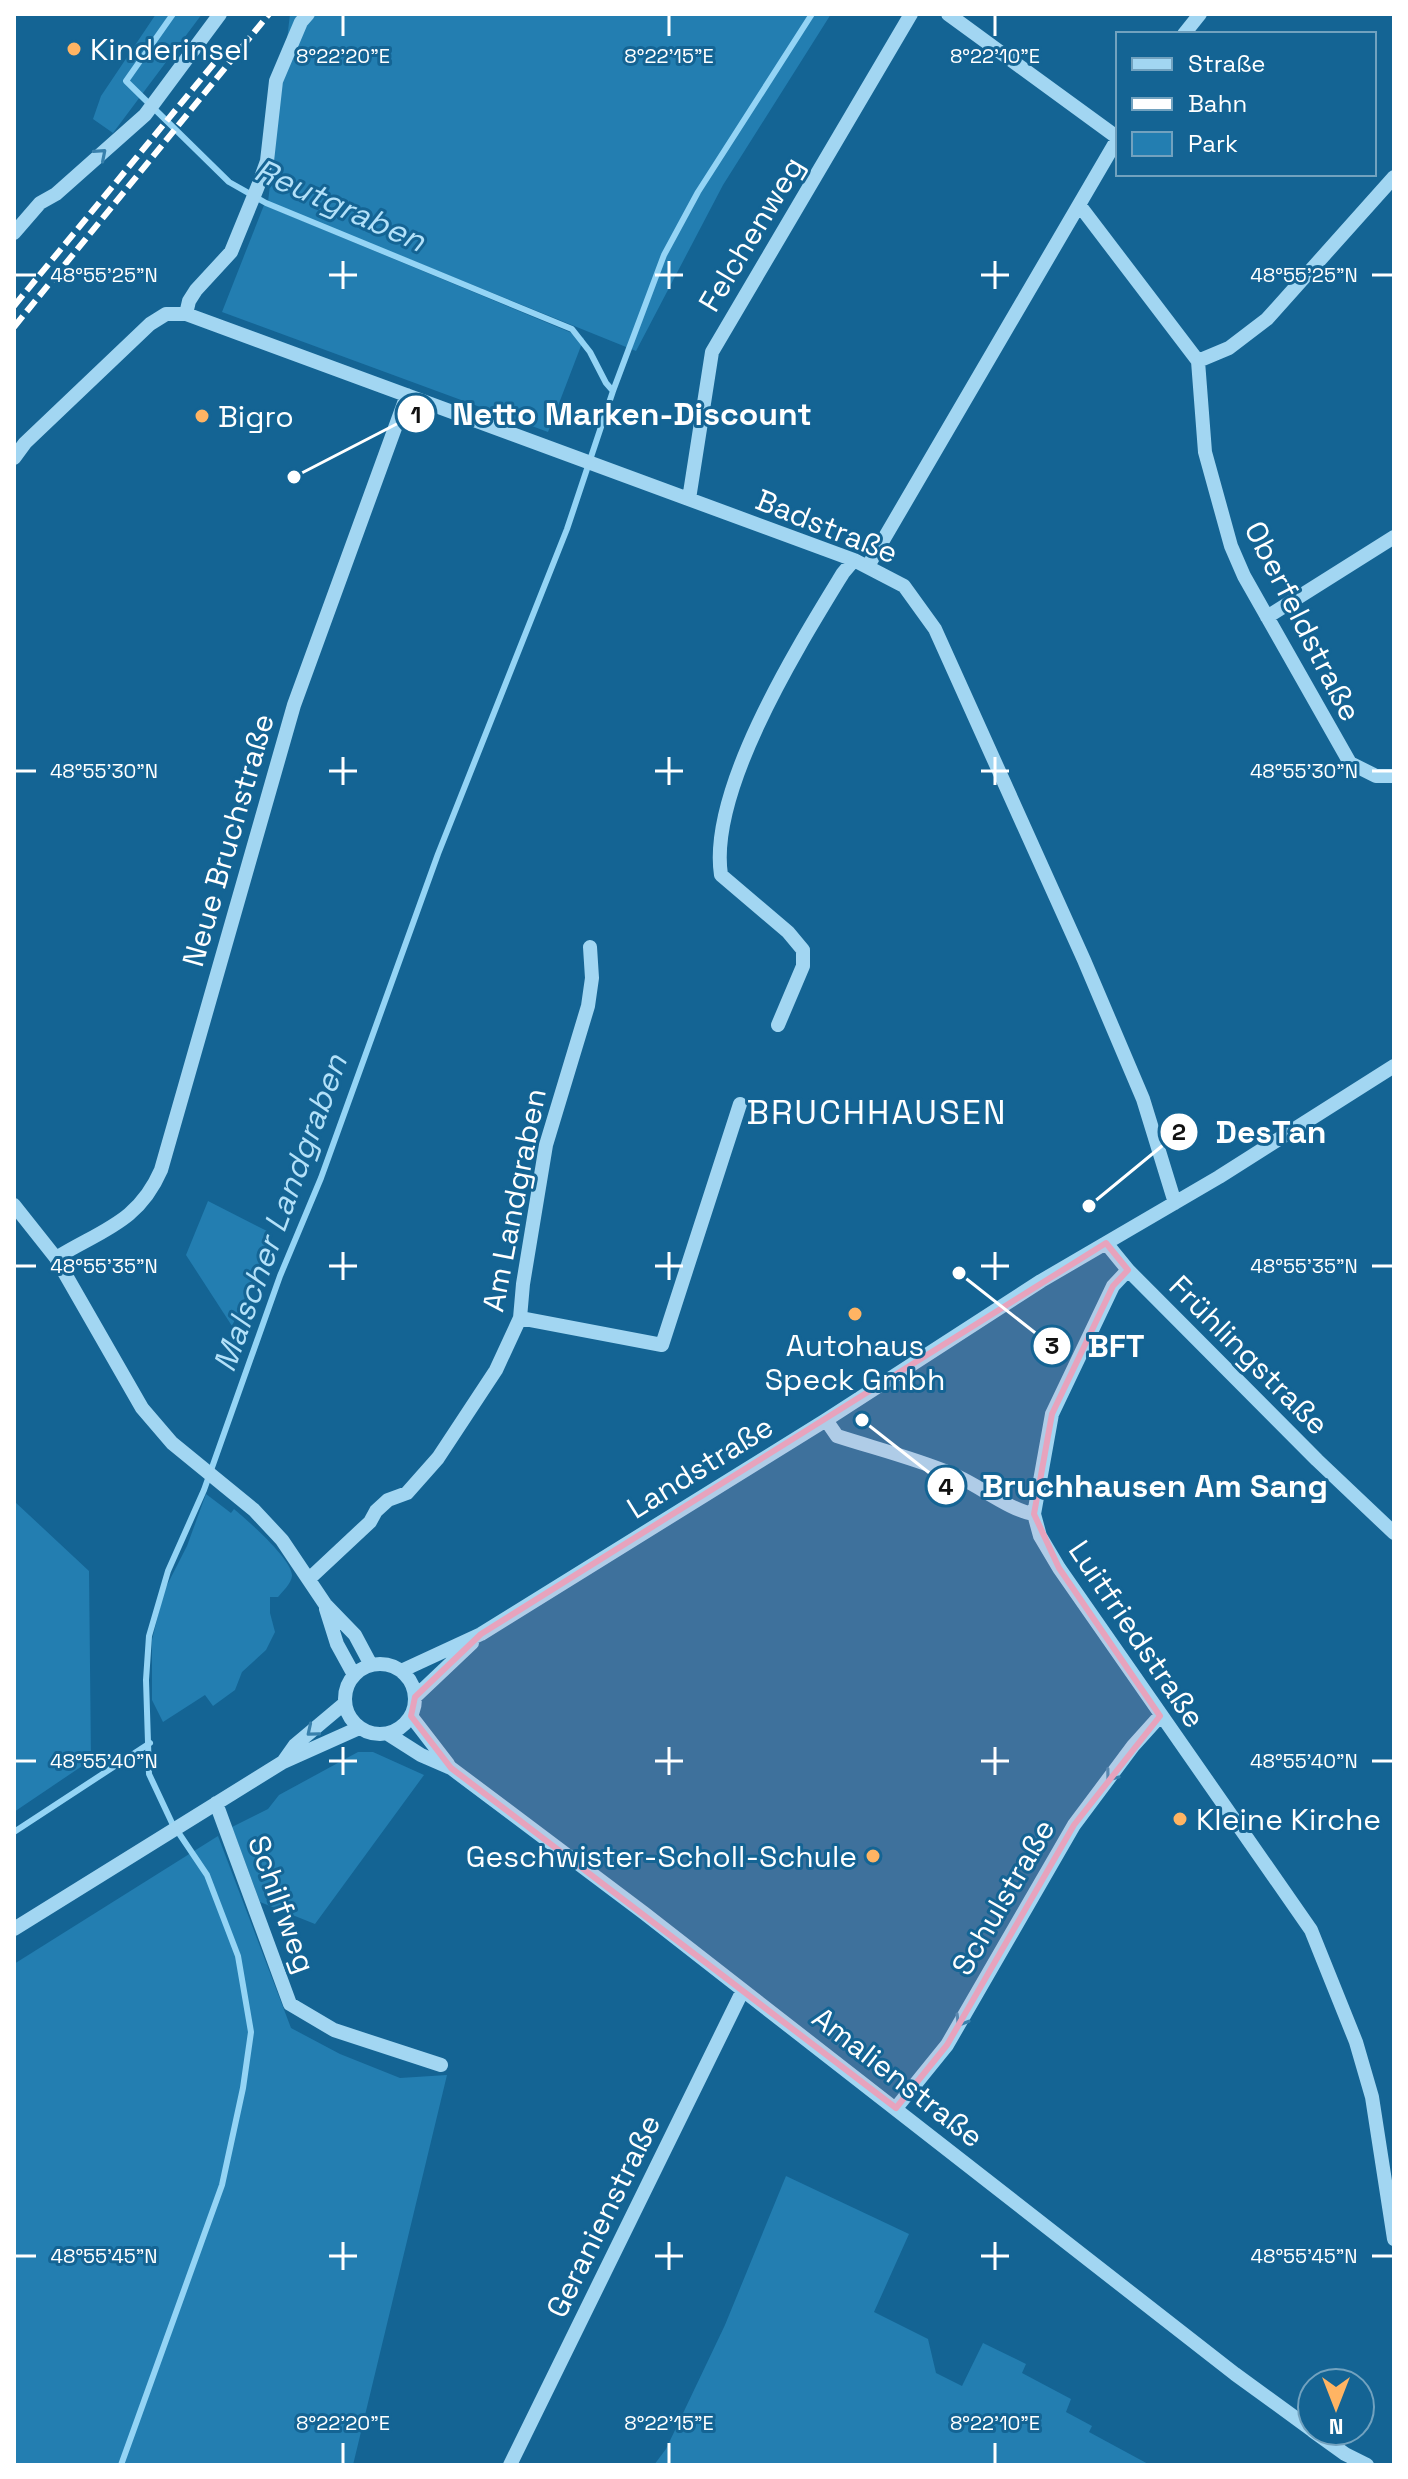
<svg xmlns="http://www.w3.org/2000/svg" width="1408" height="2479" font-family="'Space Grotesk',sans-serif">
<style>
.green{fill:#237eb1}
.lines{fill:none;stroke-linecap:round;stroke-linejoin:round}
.stream{stroke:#94d4f5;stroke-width:6}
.minor{stroke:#a2d6f2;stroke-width:14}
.rail{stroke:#fff;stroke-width:6;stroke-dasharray:14 6;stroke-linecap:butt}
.oneway{stroke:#3880ac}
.marked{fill:#e7a3bd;fill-opacity:0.2;stroke:#e7a3bd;stroke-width:6;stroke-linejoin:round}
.ticks{fill:none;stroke:#fff;stroke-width:3}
.poi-dot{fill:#ffb463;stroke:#146494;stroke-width:3}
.labels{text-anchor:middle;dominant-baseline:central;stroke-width:6;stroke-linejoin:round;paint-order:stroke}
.poi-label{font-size:30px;fill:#fff;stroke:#146494;text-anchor:start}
.street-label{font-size:30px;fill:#fff;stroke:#146494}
.water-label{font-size:32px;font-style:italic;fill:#b3e1f9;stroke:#146494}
.quarter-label{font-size:34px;letter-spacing:2px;fill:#fff;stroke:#146494}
.ticks-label{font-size:20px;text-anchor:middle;fill:#fff;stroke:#146494;stroke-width:6;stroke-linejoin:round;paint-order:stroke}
.leader{fill:none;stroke:#fff;stroke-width:3}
.callout-dot{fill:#fff;stroke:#146494;stroke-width:3}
.mark-label{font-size:24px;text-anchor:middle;font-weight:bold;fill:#111}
.callout-label{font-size:32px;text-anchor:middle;font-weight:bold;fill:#fff;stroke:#146494;stroke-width:6;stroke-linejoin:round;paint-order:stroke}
</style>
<rect width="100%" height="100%" fill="#146494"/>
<!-- green -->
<path class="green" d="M156,14H202L113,133L93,119L101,96Z
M290,14H831L723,185L636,351L268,202Z
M264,205L584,338L548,432L222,312Z
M208,1201L269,1232L271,1241L232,1326L186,1255Z
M206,1494L231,1513L234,1509C247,1520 293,1560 292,1576C291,1584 283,1591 278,1597H270V1613L275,1632L266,1650L242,1672L235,1690L213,1706L205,1695L163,1722L152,1700V1640L164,1591L187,1546Z
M14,1501L89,1571L91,1760L14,1812Z
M358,1752H373L424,1775L315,1924L260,1902L232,1827L268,1809L279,1795Z
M218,1836L291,2028L340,2054L400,2078L447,2075L353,2465H14V1964Z
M786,2176L909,2234L874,2312L928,2339L936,2373L962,2386L983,2343L1026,2364L1022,2373L1071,2399L1066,2412L1092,2426L1089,2432L1150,2465H654L666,2449L725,2325Z"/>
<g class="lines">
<!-- stream -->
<path class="stream" d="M173,14L126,81L229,182L266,203L572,329L590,352L606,383L613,391
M14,1832L150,1743
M121,2465L222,2185L243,2088L251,2032L238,1956L207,1875L172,1823L149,1774L146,1680L149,1636L168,1571L204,1490L280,1276L321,1178L438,854L567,529L613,391L664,255L698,192L812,14"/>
<!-- minor -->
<path class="minor" d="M948,14L1118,138
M1184,34L1200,14
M1080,206L1198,361L1205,452L1231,546L1244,576L1350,763L1376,776H1394
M14,233L40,203L56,194L145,115L220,14
M186,314L189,301L196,290L231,252L258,186L267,161L276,81L301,22L308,14
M1198,361L1229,348L1267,319L1394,177
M14,458L25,443L150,324L166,314H186L854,560L904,586L935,629L1084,960L1143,1099L1175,1203
M689,499L712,352L911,14
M868,566L1118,138
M1267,617L1394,537
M778,1025L803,966V950L788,932L721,875C708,790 799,645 843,573L854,560
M14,1205L56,1258L142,1408L172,1443L254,1510L282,1540L325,1604L355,1635L371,1665
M1106,1243L1128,1270L1317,1460L1394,1533
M56,1258C101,1230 138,1223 161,1170L294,705L407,395
M1128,1270L1113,1286L1052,1414L1034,1514L1040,1536L1059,1568L1311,1930L1356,2042L1372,2097L1394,2239
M520,1318L662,1345L740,1104
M826,1420L837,1436C874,1448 914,1458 950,1473C976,1483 1010,1511 1034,1514
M309,1579L370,1522L376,1511L388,1500L407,1493L438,1458L496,1370L520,1318L523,1284L546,1145L588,1006L592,978L590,947
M326,1609L337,1644L354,1675
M345 1699a35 35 0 1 1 70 0a35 35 0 1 1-70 0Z
M401,1671L481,1634L826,1420L1041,1281L1219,1177L1394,1066
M415,1697L472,1643
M411,1716L448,1764
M388,1734L421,1755L451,1768L644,1913L1235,2374L1312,2430
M283,1762L295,1745L345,1703
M216,1803L290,2004L334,2030L441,2065
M14,1929L283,1762L359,1728
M896,2108L947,2045L1074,1825L1133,1746L1160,1716
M1313,2431L1345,2454L1367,2465
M510,2465L743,1990"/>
<!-- rail -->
<path class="rail" d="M14,306L216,61
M14,327L269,14"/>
</g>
<!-- one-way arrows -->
<defs><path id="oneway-chevron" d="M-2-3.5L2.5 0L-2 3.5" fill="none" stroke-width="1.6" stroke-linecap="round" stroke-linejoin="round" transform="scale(2)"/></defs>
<g class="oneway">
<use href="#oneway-chevron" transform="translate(101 154) rotate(-41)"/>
<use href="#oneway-chevron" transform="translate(312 1731) rotate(140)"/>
<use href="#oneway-chevron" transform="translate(1111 1776) rotate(127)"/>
<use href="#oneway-chevron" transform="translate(961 2021) rotate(121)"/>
</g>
<!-- marked area -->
<path class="marked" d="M1106,1243L1128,1270L1113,1286L1052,1414L1034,1514L1059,1568L1160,1716L1074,1825L947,2045L896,2108L451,1768L411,1716L415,1697L481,1634Z"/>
<!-- ticks -->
<path class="ticks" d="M343,16V36M669,16V36M995,16V36M343,261V289M669,261V289M995,261V289M16,275H36M329,275H357M655,275H683M981,275H1009M1372,275H1392M343,757V785M669,757V785M995,757V785M16,771H36M329,771H357M655,771H683M981,771H1009M1372,771H1392M343,1252V1280M669,1252V1280M995,1252V1280M16,1266H36M329,1266H357M655,1266H683M981,1266H1009M1372,1266H1392M343,1747V1775M669,1747V1775M995,1747V1775M16,1761H36M329,1761H357M655,1761H683M981,1761H1009M1372,1761H1392M343,2242V2270M669,2242V2270M995,2242V2270M16,2256H36M329,2256H357M655,2256H683M981,2256H1009M1372,2256H1392M343,2443V2463M669,2443V2463M995,2443V2463"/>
<!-- markers -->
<g class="poi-dot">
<circle cx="74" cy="49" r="8"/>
<circle cx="202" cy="416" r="8"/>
<circle cx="855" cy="1314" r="8"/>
<circle cx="1180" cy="1819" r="8"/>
<circle cx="873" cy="1856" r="8"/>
</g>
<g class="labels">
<!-- poi labels -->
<g class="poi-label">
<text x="90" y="49">Kinderinsel</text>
<text x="218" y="416">Bigro</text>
<text x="855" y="1345" text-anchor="middle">Autohaus<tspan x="855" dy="34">Speck Gmbh</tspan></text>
<text x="1196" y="1819">Kleine Kirche</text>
<text x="857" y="1856" text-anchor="end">Geschwister-Scholl-Schule</text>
</g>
<!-- street labels -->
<g class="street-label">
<text transform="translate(751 234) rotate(-59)">Felchenweg</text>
<text transform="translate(827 526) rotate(22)">Badstraße</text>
<text transform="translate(1303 621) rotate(63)">Oberfeldstraße</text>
<text transform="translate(228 840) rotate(-74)">Neue Bruchstraße</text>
<text transform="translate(514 1200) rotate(-79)">Am Landgraben</text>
<text transform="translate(1249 1355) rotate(45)">Frühlingstraße</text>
<text transform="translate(700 1467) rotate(-32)">Landstraße</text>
<text transform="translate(1137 1634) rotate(56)">Luitfriedstraße</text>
<text transform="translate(1003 1897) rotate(-60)">Schulstraße</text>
<text transform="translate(282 1904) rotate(70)">Schilfweg</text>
<text transform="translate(898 2077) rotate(38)">Amalienstraße</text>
<text transform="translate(603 2216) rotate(-64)">Geranienstraße</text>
</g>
<!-- water labels -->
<g class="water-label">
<text transform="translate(340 205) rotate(24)">Reutgraben</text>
<text transform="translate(280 1213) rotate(-70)">Malscher Landgraben</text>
</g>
<!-- quarter labels -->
<g class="quarter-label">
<text x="877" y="1112">BRUCHHAUSEN</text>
</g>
</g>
<g class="ticks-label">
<text x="343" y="63">8°22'20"E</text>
<text x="669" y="63">8°22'15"E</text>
<text x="995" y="63">8°22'10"E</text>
<text x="1304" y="282">48°55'25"N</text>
<text x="104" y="282">48°55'25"N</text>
<text x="1304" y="778">48°55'30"N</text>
<text x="104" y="778">48°55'30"N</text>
<text x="1304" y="1273">48°55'35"N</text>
<text x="104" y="1273">48°55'35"N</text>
<text x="104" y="1768">48°55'40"N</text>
<text x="1304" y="1768">48°55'40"N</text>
<text x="1304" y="2263">48°55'45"N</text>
<text x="104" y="2263">48°55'45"N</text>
<text x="343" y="2430">8°22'20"E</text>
<text x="669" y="2430">8°22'15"E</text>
<text x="995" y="2430">8°22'10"E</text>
</g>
<!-- callouts -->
<path class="leader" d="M294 477L416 414M1089 1206L1179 1132M959 1273L1052 1346M862 1420L946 1486"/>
<g class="callout-dot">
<circle cx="294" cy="477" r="8"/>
<circle cx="1089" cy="1206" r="8"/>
<circle cx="959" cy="1273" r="8"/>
<circle cx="862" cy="1420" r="8"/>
<circle cx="416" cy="414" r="20"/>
<circle cx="1179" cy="1132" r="20"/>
<circle cx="1052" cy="1346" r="20"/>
<circle cx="946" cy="1486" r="20"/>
</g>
<g class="mark-label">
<text x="416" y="423">1</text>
<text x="1179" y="1140">2</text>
<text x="1052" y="1354">3</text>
<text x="946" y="1495">4</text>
</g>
<g class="callout-label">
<text x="632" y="425">Netto Marken-Discount</text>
<text x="1271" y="1143">DesTan</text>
<text x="1116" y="1357">BFT</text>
<text x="1155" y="1497">Bruchhausen Am Sang</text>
</g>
<!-- border -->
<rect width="1408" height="2479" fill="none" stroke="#ffffff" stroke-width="32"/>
<!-- legend -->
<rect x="1116" y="32" width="260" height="144" fill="#146494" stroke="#72a2bf" stroke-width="2"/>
<rect x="1132" y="58" width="40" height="12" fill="#a2d6f2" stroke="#72a2bf" stroke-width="2"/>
<text x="1188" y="72" font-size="24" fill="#ffffff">Straße</text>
<rect x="1132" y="98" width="40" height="12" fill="#ffffff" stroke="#72a2bf" stroke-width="2"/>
<text x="1188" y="112" font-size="24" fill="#ffffff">Bahn</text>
<rect x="1132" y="132" width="40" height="24" fill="#237eb1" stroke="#72a2bf" stroke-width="2"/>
<text x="1188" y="152" font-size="24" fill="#ffffff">Park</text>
<!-- north arrow -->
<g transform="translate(1336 2407) rotate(180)"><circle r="38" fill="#146494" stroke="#72a2bf" stroke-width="2"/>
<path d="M0-6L14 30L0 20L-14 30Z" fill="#ffb463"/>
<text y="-12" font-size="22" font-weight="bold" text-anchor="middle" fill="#ffffff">N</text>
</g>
</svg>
